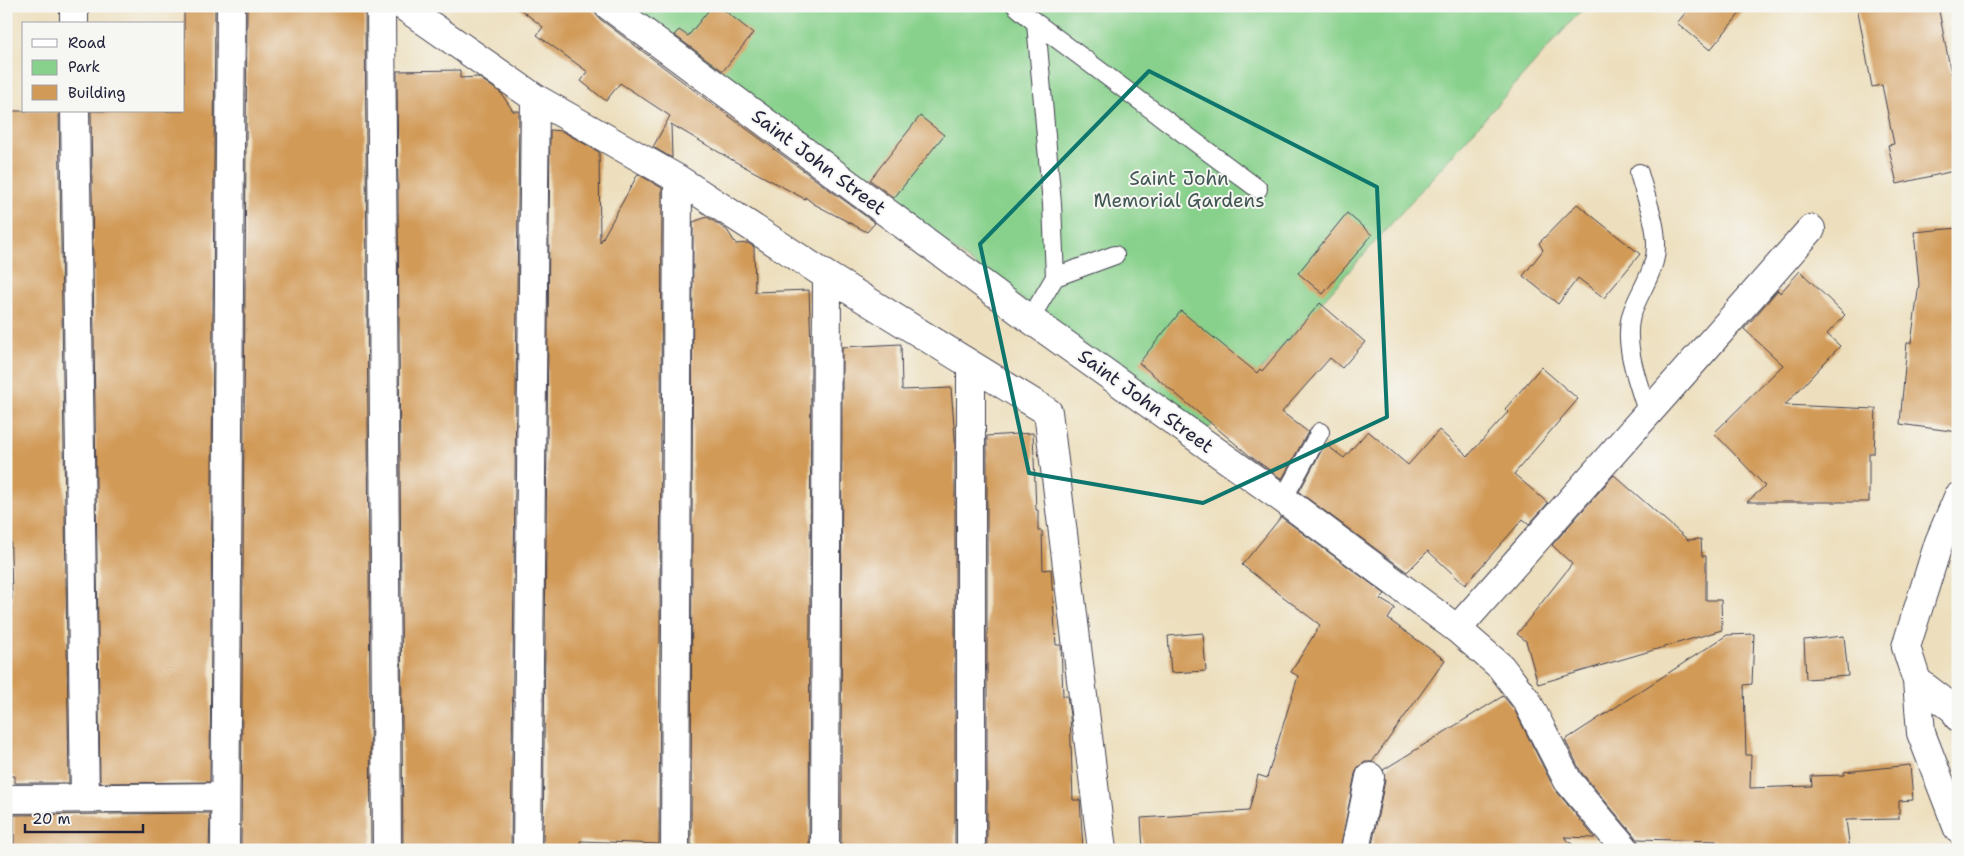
<svg xmlns="http://www.w3.org/2000/svg" width="1964" height="856" font-family="'Shantell Sans',sans-serif">
<style>
.green{fill:#88d18c;stroke:#557a64}
.building{fill:#d19a56}
.lines{fill:none;stroke-linecap:round;stroke-linejoin:round}
.service-casing{stroke:#403e4e;stroke-width:20}
.minor-casing{stroke:#403e4e;stroke-width:30}
.service{stroke:#fff;stroke-width:18}
.minor{stroke:#fff;stroke-width:28}
.marked{fill:none;stroke:#0f766e;stroke-width:4;stroke-linejoin:round}
.labels{text-anchor:middle;dominant-baseline:central;stroke-width:4;stroke-linejoin:round;paint-order:stroke}
.street-label{font-size:19px;fill:#22223b;stroke:#f6f6f2}
.park-label{font-size:19px;fill:#415753;stroke:#f6f6f2}
</style>
<rect width="100%" height="100%" fill="#f6f6f2"/>
<filter id="ink" filterUnits="userSpaceOnUse"><feTurbulence type="fractalNoise" baseFrequency=".02" numOctaves="2"/><feDisplacementMap in="SourceGraphic" scale="10" xChannelSelector="R" yChannelSelector="G"/><feConvolveMatrix kernelMatrix="1 2 1 2 8 2 1 2 1" color-interpolation-filters="sRGB"/></filter>
<filter id="wash" filterUnits="userSpaceOnUse"><feTurbulence type="fractalNoise" baseFrequency=".0096" numOctaves="4" result="noise"/><feDisplacementMap in="SourceGraphic" scale="20" xChannelSelector="R" yChannelSelector="G"/><feGaussianBlur stdDeviation="1.12" result="paint"/><feColorMatrix in="noise" values="0 0 0 0 0 0 0 0 0 0 0 0 0 0 0 0 0 1.4 0 .05"/><feComposite in="paint" operator="in"/></filter>
<g filter="url(#wash)">
<rect width="100%" height="100%" fill="#eddfbd"/>
<!-- green -->
<path class="green" d="M620,6H1585L1205,433Z"/>
<g id="blocks">
<!-- building -->
<path class="building" d="M184,6H215L210,782L100,783L91,111H184Z
M247,6H362L365,9L371,850H241Z
M516,6H589L600,19L703,97L875,223L867,232L814,204L805,197V199L734,161L671,124L672,158L653,147L670,116L620,83L606,101L581,81L588,72L537,35L543,27Z
M712,6H719L753,33L723,71L674,35L679,30L688,36Z
M1691,6H1746L1710,50L1677,23Z
M1857,6H1938L1951,73H1953L1958,95V170L1897,184L1888,145L1894,144L1882,85L1872,87Z
M460,70V78L478,77L501,93L513,111H519L511,850H403L397,71Z
M6,111H59L69,783H15V776H9L6,600H12L6,336Z
M920,116L944,135L894,198L870,180Z
M550,130L562,131L599,152L600,243L638,174L662,188L659,844L580,841V850H543Z
M1577,204L1640,254L1604,298L1578,278L1558,304L1523,276L1543,250L1539,243Z
M1347,213L1372,235L1323,294L1298,273Z
M707,217L727,230L736,244L748,243L754,247L755,292L809,290L811,348L809,850H693V845H691L693,222Z
M1958,228V432L1900,424L1907,343H1911L1919,284L1914,232Z
M1800,271L1845,315L1827,334L1840,346L1785,405L1876,409L1874,453H1869V502H1747L1765,486L1714,433L1783,365L1744,329L1778,290L1780,293Z
M1320,303L1365,342L1342,368L1330,358L1282,412L1308,432L1282,479L1250,456L1139,363L1181,311L1257,373L1260,369L1262,371Z
M901,344L902,390L951,388L955,437V848L841,850L842,347Z
M1541,367L1578,399L1514,474L1548,503L1529,524L1523,519L1465,585L1428,551L1407,572L1299,492L1325,444L1344,458L1368,431L1408,465L1439,430L1468,456L1508,412L1505,409Z
M1033,433L1036,510H1038V531H1042L1043,570L1051,569L1056,645H1061L1063,696H1067L1070,715L1073,800H1080L1083,848L1039,850V847H987V436Z
M1614,475L1688,540L1701,539L1702,556H1706V600H1721L1722,630L1538,684L1526,641L1517,634L1572,564L1552,545Z
M1281,517L1385,594L1380,599L1395,608L1388,619L1445,660L1372,762H1365L1358,767L1355,774L1340,850H1143L1141,818L1249,811L1258,775L1267,778L1298,676L1291,672L1320,625L1242,565Z
M1203,633L1206,671L1171,673L1168,636Z
M1754,634L1752,684L1744,685L1746,755H1751L1750,788L1812,786L1811,776L1844,775V772L1910,765L1913,800L1899,801V819L1846,820L1850,850H1717L1716,841L1637,839L1581,772L1565,740L1727,635Z
M1844,636L1848,676L1806,679L1804,640Z
M1503,696L1514,709L1554,788L1595,838L1564,837L1579,850H1371L1385,780L1383,770Z
M210,813L209,850H14V815Z"/>
</g>
</g>
<g filter="url(#ink)">
<use href="#blocks" fill-opacity="0" stroke="#403e4e" stroke-width="1"/>
<g class="lines">
<!-- service casing -->
<g class="service-casing">
<path id="service" d="M1016,6L1036,23L1052,204L1055,277L1030,319
M1036,23L1258,189
M1639,173C1645,196 1656,220 1656,244C1657,271 1638,292 1631,316C1623,346 1639,385 1648,414
M1055,277L1115,255
M1283,499L1320,432"/>
</g>
<!-- minor casing -->
<g class="minor-casing">
<path id="minor" d="M74,6V24
M381,6L387,850
M403,6L535,98L678,179L827,276L1048,412L1102,850
M609,6L1030,319L1283,499L1457,629L1501,667L1527,701L1568,781L1626,850
M75,111L85,798
M971,366V850
M1958,497L1939,542L1906,647L1917,681L1921,733L1958,829
M1457,629L1811,229
M1917,681L1955,710L1958,717
M6,799L225,797
M225,850L231,6
M527,850L535,98
M675,850L678,179
M825,850L827,276
M1355,850L1370,777"/>
</g>
<!-- service -->
<use href="#service" class="service"/>
<!-- minor -->
<use href="#minor" class="minor"/>
</g>
</g>
<!-- marked area -->
<path class="marked" d="M1149,71L1377,187L1387,417L1203,503L1029,473L980,244Z"/>
<g class="labels">
<!-- street labels -->
<g class="street-label">
<text transform="translate(819 162) rotate(37)">Saint John Street</text>
<text transform="translate(1146 401) rotate(36)">Saint John Street</text>
</g>
<!-- park labels -->
<g class="park-label">
<text x="1179" y="178">Saint John<tspan x="1179" dy="22">Memorial Gardens</tspan></text>
</g>
</g>
<!-- margin -->
<rect width="1964" height="856" fill="none" stroke="#f6f6f2" stroke-width="25"/>
<!-- legend -->
<rect x="22" y="22" width="162" height="90" fill="#f6f6f2" stroke="#a1a1a9"/>
<rect x="32" y="39" width="25" height="8" fill="#ffffff" stroke="#a1a1a9"/>
<text x="68" y="48" font-size="15" fill="#22223b">Road</text>
<rect x="32" y="60" width="25" height="15" fill="#88d18c" stroke="#a1a1a9"/>
<text x="68" y="72" font-size="15" fill="#22223b">Park</text>
<rect x="32" y="85" width="25" height="15" fill="#d19a56" stroke="#a1a1a9"/>
<text x="68" y="98" font-size="15" fill="#22223b">Building</text>
<!-- scale -->
<path d="M25 824v8h118v-8" fill="none" stroke="#22223b" stroke-width="2.5"/>
<text x="32" y="824" font-size="15" fill="#22223b" stroke="#f6f6f2" stroke-width="4" paint-order="stroke">20 m</text>
</svg>
